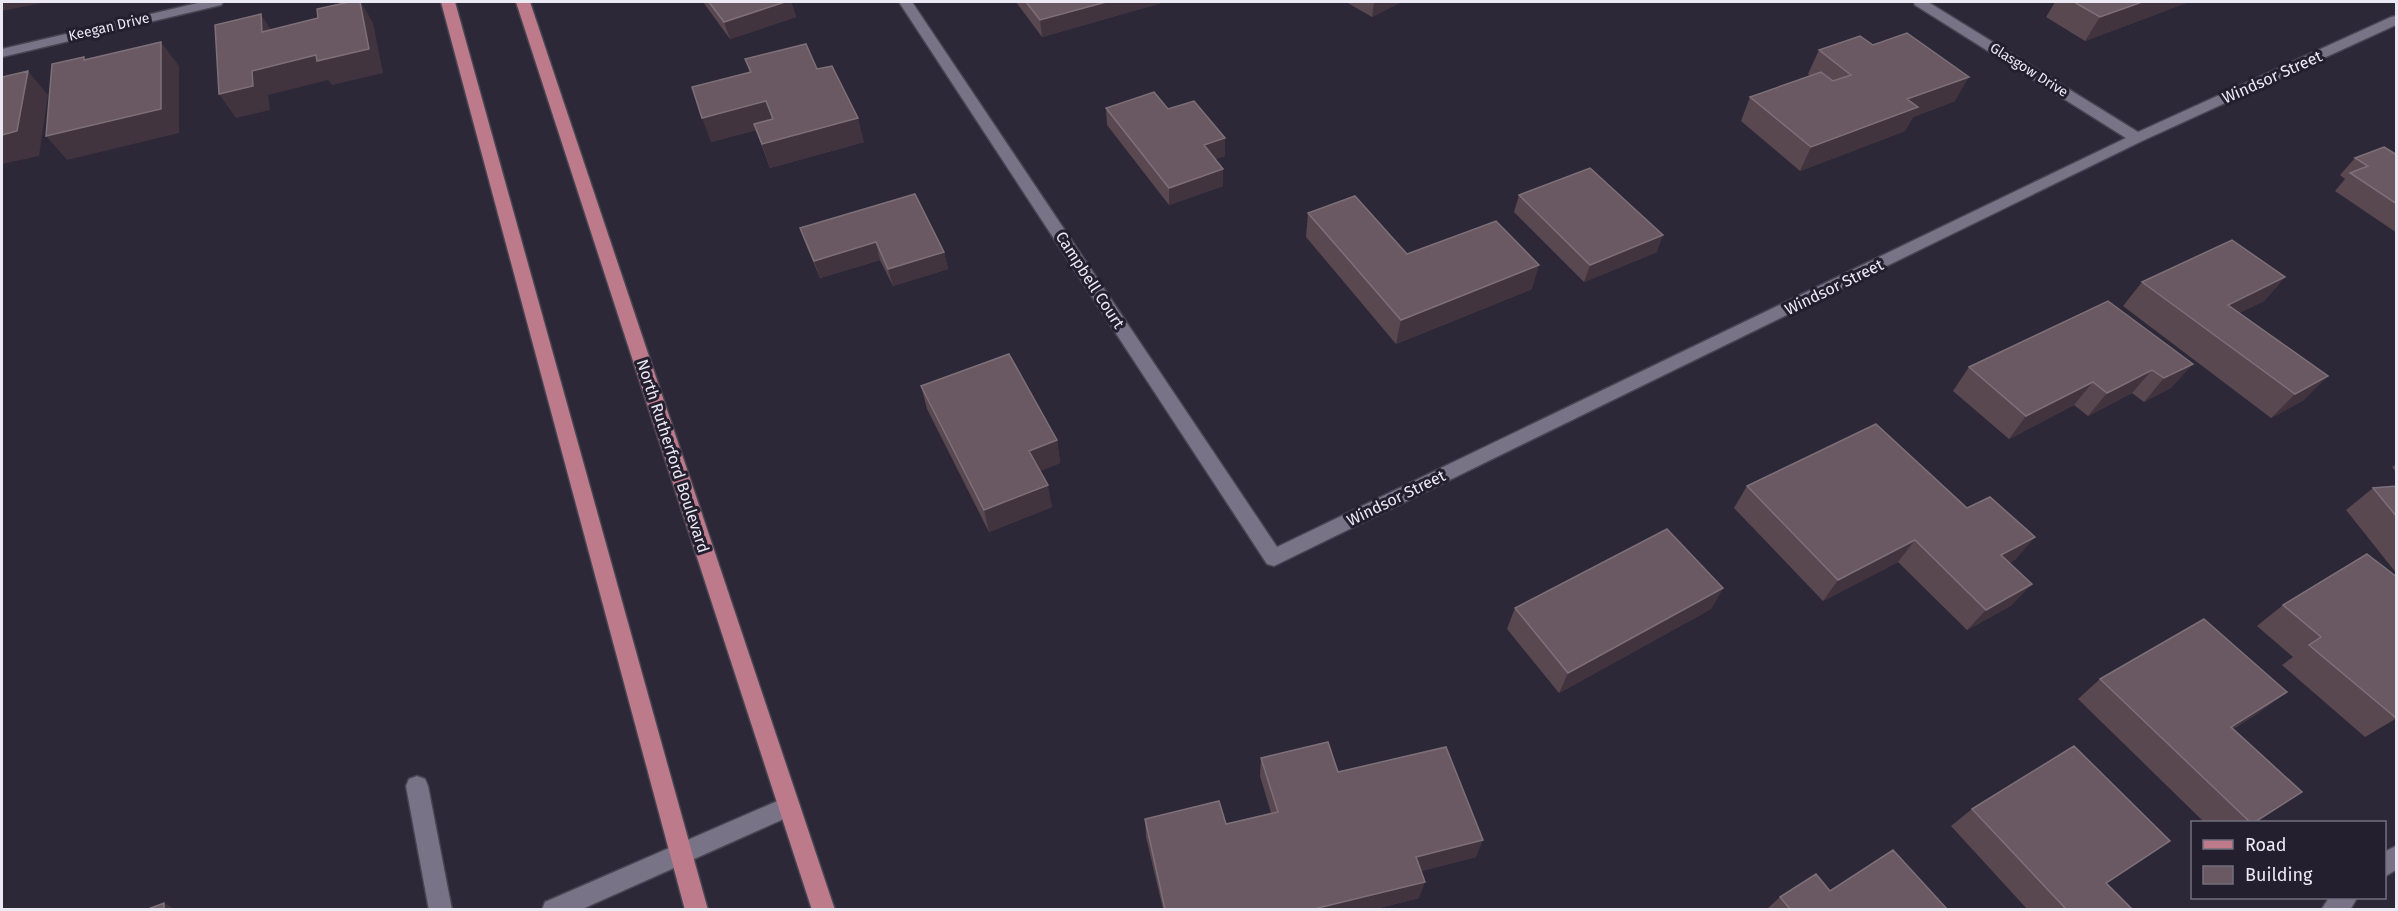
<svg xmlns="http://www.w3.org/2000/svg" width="2398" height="911" font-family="'Fira Sans',sans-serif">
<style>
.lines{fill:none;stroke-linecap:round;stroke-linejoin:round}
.minor-casing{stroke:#484552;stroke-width:3}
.major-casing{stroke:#484552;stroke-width:3}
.minor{fill:#787386;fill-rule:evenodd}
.major{fill:#bc7a8a;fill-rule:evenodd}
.wall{fill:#5a4850}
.shaded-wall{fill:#41343f}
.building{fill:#6a5962;stroke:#7e7078;stroke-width:1.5}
.labels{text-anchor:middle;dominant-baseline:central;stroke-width:6;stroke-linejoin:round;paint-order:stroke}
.far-street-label{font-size:14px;fill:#ebe9f3;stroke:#231f2e}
.street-label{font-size:16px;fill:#ebe9f3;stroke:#231f2e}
</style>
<rect width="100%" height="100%" fill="#2c2838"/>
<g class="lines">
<!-- minor casing -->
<g class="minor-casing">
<path id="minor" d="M202,2H223L221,5L2,57V49Z
M899,2H912L1277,547L2126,138L1915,5L1914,2H1928L2138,132L2391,17L2396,16V25L2142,141L1274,566L1267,564Z
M417,776L425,779L428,786L452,910H429L406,786L409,779Z
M789,796L797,799L800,806L797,813L580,910H542L545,902Z
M2396,846V870L2384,877V852Z
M2329,898H2357L2350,910H2321Z"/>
</g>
<!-- major casing -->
<g class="major-casing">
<path id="major" d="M441,2H455L708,910H685Z
M516,2H530L835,910H812Z"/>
</g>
<!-- minor -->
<use href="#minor" class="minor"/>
<!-- major -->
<use href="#major" class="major"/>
</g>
<!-- wall -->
<path class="wall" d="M703,2H791L796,17L730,39Z
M1016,2H1161V3L1042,37Z
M1346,2H1401L1372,17Z
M2055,2H2187L2186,3L2085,41L2046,17Z
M1873,45L1955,101L1913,117L1905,131L1800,171L1741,121L1750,97L1810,76L1808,74L1819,50Z
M745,59L817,69L864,142L770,168L756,130L711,142L750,73Z
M1106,108L1168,109L1225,156L1215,159L1223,186L1169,205L1107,125Z
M2397,155V233L2335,191L2345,179L2340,175L2355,158Z
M1519,195L1657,252L1584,282L1514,212Z
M1308,213L1407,254L1532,289L1396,344L1306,237Z
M800,228L944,252L948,269L893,286L880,260L820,278L806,245Z
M2285,277L2264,301L2239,313L2304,400L2271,418L2123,306L2142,282Z
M2108,301L2172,387L2144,402L2132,393L2088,416L2074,405L2009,439L1953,391L1969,367Z
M921,386L1057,440L1060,463L1040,471L1052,507L989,532L927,409Z
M2397,464V473L2392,467Z
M1747,486L2016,559L2009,563L2012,605L1967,630L1898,562L1823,601L1734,508Z
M2397,486V574L2346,510L2373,488Z
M2397,577V718L2365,737L2282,665L2293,657L2257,626L2283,605Z
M1723,588L1711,609L1559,693L1507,629L1515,608Z
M2100,679L2260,712L2233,729L2255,822H2204L2078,699Z
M1261,758L1338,772L1476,857L1421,871L1419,898L1375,909H1163L1146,837L1145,819L1226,824L1271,813L1260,776Z
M1972,809L2106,883L2132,909H2027L1951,826Z
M1830,891L1947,909H1767L1780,897Z"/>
<!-- shaded-wall -->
<path class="shaded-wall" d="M2,2H42V3L2,11Z
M360,2H361L373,23L383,73L332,85L328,80L268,95L270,110L236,118L219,94L252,71L316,55Z
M785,2H791L796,17L730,39L724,22Z
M1106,2H1161V3L1042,37L1040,20Z
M1374,2H1401L1372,17Z
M2142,2H2187L2186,3L2085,41L2100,17Z
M261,14L276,38L262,32Z
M161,42L179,66V133L67,160L46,136Z
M28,71L48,95L39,156L2,164V135Z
M1969,77L1955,101L1913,117L1905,131L1800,171L1811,147L1907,99Z
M766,101L774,125L754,124L756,130L711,142L702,118Z
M858,118L864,142L770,168L762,144Z
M1225,138V156L1204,163V145Z
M1223,169V186L1169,205V188Z
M1663,235L1657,252L1584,282L1590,265Z
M876,242L880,260L820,278L814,261Z
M944,252L948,269L893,286L888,269Z
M1539,265L1532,289L1396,344L1401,320Z
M2285,277L2264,301L2207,328L2228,305Z
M2193,364L2172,387L2144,402L2164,378Z
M2152,370L2132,393L2088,416L2107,393Z
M2328,376L2304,400L2271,418L2295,394Z
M2093,382L2074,405L2009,439L2026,416Z
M1057,440L1060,463L1033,474L1029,451Z
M1048,485L1052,507L989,532L984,510Z
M2035,537L2016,559L1982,577L2001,555Z
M1915,540L1898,562L1823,601L1838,580Z
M2032,584L2012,605L1967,630L1986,610Z
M1723,588L1711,609L1559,693L1568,673Z
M2287,692L2260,712L2204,746L2231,727Z
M1483,840L1476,857L1411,874L1416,857Z
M1425,882L1419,898L1375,909H1314Z
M164,903L175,909H164Z"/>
<!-- building -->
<path class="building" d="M349,2H360L369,49L317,61L316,55L252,71L253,86L219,94L215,25L261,14L262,32L318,18L317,9Z
M709,2H785L724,22Z
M1026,2H1106L1040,20Z
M2074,2H2142L2100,17Z
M1907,33L1969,77L1907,99L1918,107L1811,147L1750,97L1821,72L1833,81L1851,75L1819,50L1860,36L1873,45Z
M161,42V109L46,136L52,64L84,57V60Z
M806,44L817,69L832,66L858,118L762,144L754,124L773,119L766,101L702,118L692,87L751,72L745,59Z
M28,71L17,131L2,135V77Z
M1154,92L1168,109L1194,101L1225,138L1204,145L1223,169L1169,188L1106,108Z
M2384,147L2397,155V204L2350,173L2368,166L2355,158Z
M1590,168L1663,235L1590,265L1519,195Z
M915,194L944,252L888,269L876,242L814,261L800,228Z
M1355,196L1407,254L1496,221L1539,265L1401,320L1308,213Z
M2232,240L2285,277L2228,305L2328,376L2295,394L2142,282Z
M2108,301L2193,364L2164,378L2152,370L2107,393L2093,382L2026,416L1969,367Z
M1009,354L1057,440L1029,451L1048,485L984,510L921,386Z
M1876,424L1967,508L1990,497L2035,537L2001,555L2032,584L1986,610L1915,540L1838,580L1747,486Z
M2397,486V517L2373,488Z
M1667,529L1723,588L1568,673L1515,608Z
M2367,554L2397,577V718H2396L2309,645L2321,637L2283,605Z
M2204,619L2287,692L2231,727L2302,792L2255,822H2250L2100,679Z
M1328,742L1338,772L1446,747L1483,840L1416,857L1425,882L1314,909H1165L1145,819L1219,801L1226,824L1278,812L1261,758Z
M2074,746L2170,841L2106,883L2132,909H2066L1972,809Z
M1893,850L1947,909H1790L1780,897L1816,874L1830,891Z
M164,903V909H148Z"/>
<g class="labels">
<!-- far-street labels -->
<g class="far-street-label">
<text transform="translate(109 27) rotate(-13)">Keegan Drive</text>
<text transform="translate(2029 70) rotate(32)">Glasgow Drive</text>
</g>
<!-- street labels -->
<g class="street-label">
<text transform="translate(2272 77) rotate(-24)">Windsor Street</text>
<text transform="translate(1090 280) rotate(57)">Campbell Court</text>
<text transform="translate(1834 287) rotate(-26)">Windsor Street</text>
<text transform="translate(673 456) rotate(72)">North Rutherford Boulevard</text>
<text transform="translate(1396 498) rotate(-26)">Windsor Street</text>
</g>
</g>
<!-- border -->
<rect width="2398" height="911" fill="none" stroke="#ebe9f3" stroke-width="6"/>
<!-- legend -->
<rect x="2191" y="821" width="195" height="78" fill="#231f2e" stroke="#73707d" stroke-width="1.5"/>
<rect x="2203" y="840" width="30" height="9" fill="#bc7a8a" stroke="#73707d" stroke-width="1.5"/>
<text x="2245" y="851" font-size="18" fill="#ebe9f3">Road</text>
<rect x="2203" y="866" width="30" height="18" fill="#6a5962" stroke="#73707d" stroke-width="1.5"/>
<text x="2245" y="881" font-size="18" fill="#ebe9f3">Building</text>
</svg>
